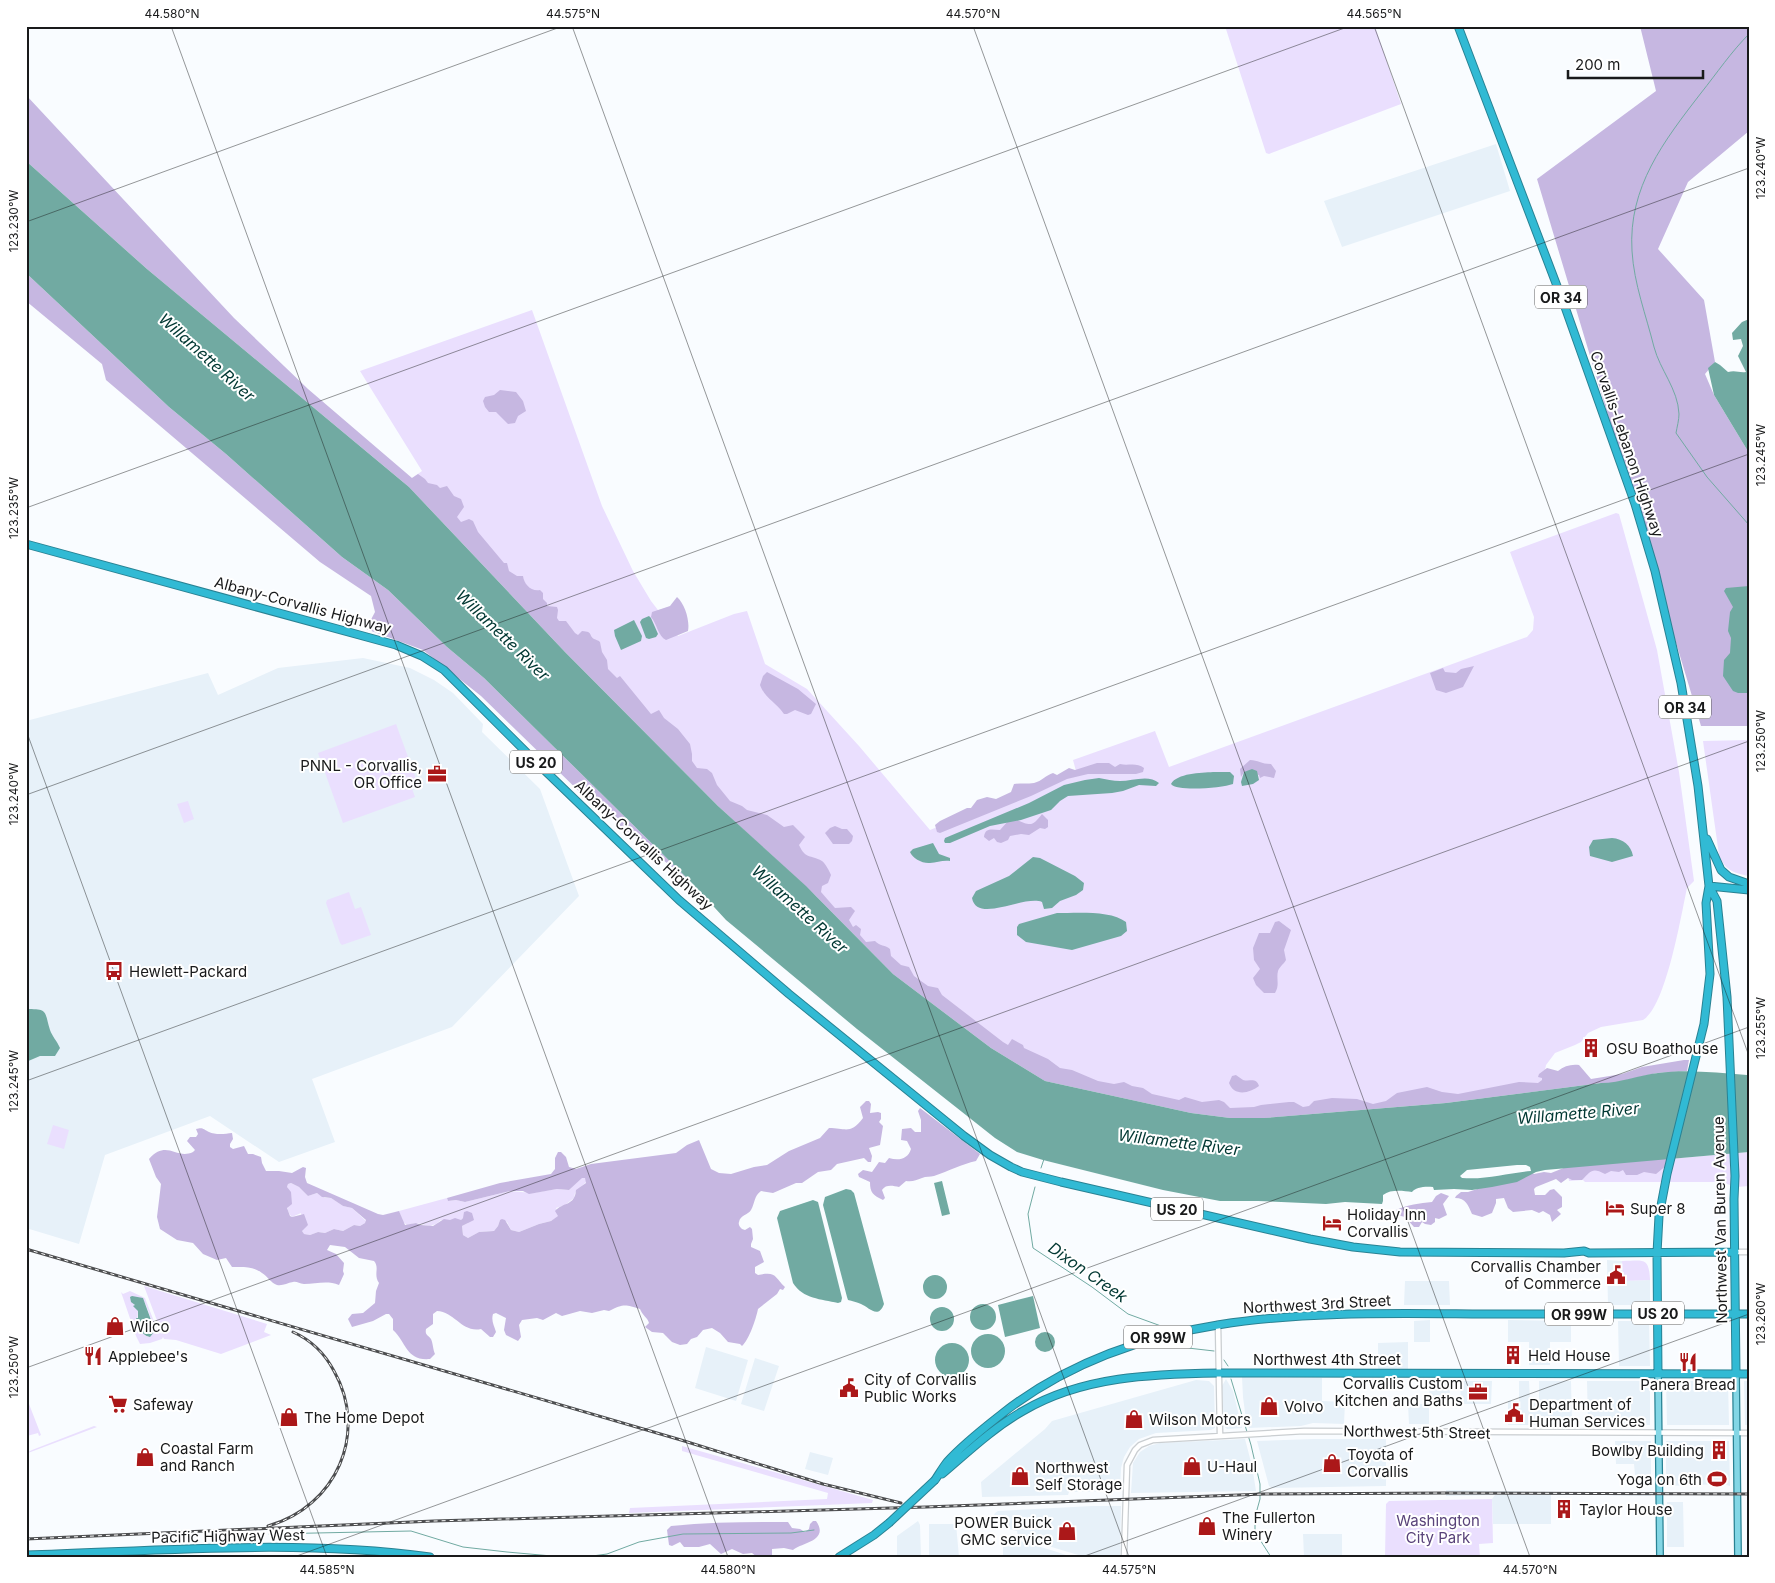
<svg xmlns="http://www.w3.org/2000/svg" width="1775" height="1583" font-family="Inter,sans-serif">
<style>
.built{fill:#e7f1f9}
.green{fill:#eadffe;fill-rule:evenodd}
.forest{fill:#c6b7e1;fill-rule:evenodd}
.water{fill:#71aaa2;fill-rule:evenodd}
.lines{fill:none;stroke-linecap:round;stroke-linejoin:round}
.stream{stroke:#71aaa2;stroke-width:1}
.minor-casing{stroke:#caced1;stroke-width:7}
.major-casing{stroke:#298293;stroke-width:8}
.highway-casing{stroke:#298293;stroke-width:9}
.minor{stroke:#fff;stroke-width:4.5}
.major{stroke:#83d6e5;stroke-width:5.5}
.highway{stroke:#31bad4;stroke-width:7}
.rail-casing{stroke:#4d4e50;stroke-width:3}
.rail{stroke:#fff;stroke-width:1;stroke-dasharray:4;stroke-linecap:butt}
.highway-bridge-casing{stroke:#298293;stroke-width:9;stroke-linecap:butt}
.highway-bridge{stroke:#31bad4;stroke-width:7}
.ticks{fill:none;stroke:#191a1b;stroke-width:1;stroke-opacity:0.45}
.labels{text-anchor:middle;dominant-baseline:central;stroke-width:4;stroke-linejoin:round;paint-order:stroke}
.shield{fill:#fff;stroke:#5e5f5f;stroke-width:1}
.shield-label{font-size:14px;font-weight:bold;fill:#191a1b}
.street-label{font-size:15px;fill:#191a1b;stroke:#fff}
.poi-label{font-size:15px;fill:#191a1b;stroke:#fff;text-anchor:start}
.park-label{font-size:15px;fill:#59437a;stroke:#fff}
.water-label{font-size:16px;font-style:italic;fill:#003732;stroke:#fff}
.neatline{fill:none;stroke:#191a1b;stroke-width:2}
.ticks-label{font-size:12px;text-anchor:middle;fill:#191a1b}
</style>
<rect width="100%" height="100%" fill="#f9fcff"/>
<!-- built -->
<path class="built" d="M1496,144L1510,191L1342,247L1324,201Z
M363,658L410,668L434,680L453,693L483,724L482,732L540,789L579,896L452,1027L312,1079L335,1142L279,1162L210,1116L105,1155L79,1244L26,1228V721L208,673L218,695L278,668Z
M1607,1260L1622,1261L1623,1281L1650,1280V1305H1608Z
M1405,1281H1449L1450,1305H1404Z
M1430,1320V1342H1414V1321Z
M1508,1320L1571,1321V1342H1550V1365H1529V1342H1508Z
M1618,1321H1649L1650,1366H1619Z
M1408,1342V1369H1378V1343Z
M706,1347L748,1360L736,1401L695,1388Z
M755,1358L779,1366L764,1411L741,1404Z
M1242,1377L1322,1378V1401L1345,1402L1344,1424L1313,1423L1301,1426L1249,1428L1246,1420L1243,1397Z
M1226,1379L1233,1391L1242,1428L1227,1429L1224,1426L1222,1386Z
M1196,1380L1209,1381L1214,1386L1215,1428L1211,1430L1156,1433L1139,1439L1130,1447L1124,1457L1121,1468L1120,1491L1069,1492L1068,1495L982,1497L981,1482L1045,1429L1052,1421Z
M1450,1380V1404H1430L1429,1381Z
M1460,1381H1492L1491,1404H1461Z
M1519,1381H1529L1530,1402L1539,1401V1381H1571L1572,1425H1508V1401H1519Z
M1587,1381H1650V1425H1588Z
M1666,1381H1728L1729,1425H1667Z
M1744,1381H1749V1425H1745Z
M1408,1404H1429V1424H1409Z
M1245,1439L1252,1466L1256,1491L1131,1493L1133,1463L1140,1452L1149,1446L1160,1443Z
M1314,1439H1386V1486L1272,1488L1269,1486L1257,1441Z
M1615,1441H1651V1475H1635L1634,1464H1616Z
M1666,1441H1729L1730,1486L1723,1484L1666,1486Z
M810,1452L833,1458L828,1475L805,1469Z
M1446,1490L1558,1492H1577L1576,1495H1551V1524H1493L1492,1499L1495,1495L1446,1496Z
M1588,1492H1651V1496L1588,1495Z
M1667,1502H1683L1684,1547H1667Z
M1092,1506H1121L1120,1557H1085L1018,1537L1017,1531L995,1526L992,1524L991,1521L995,1513L998,1511Z
M918,1521L920,1525L921,1557H897V1536Z
M929,1524H956L959,1557H929Z
M1303,1534H1342V1557H1304Z
M1003,1536L1054,1551L1072,1557H1003Z"/>
<!-- green -->
<path class="green" d="M1375,26L1401,104L1269,154L1266,153L1225,26Z
M532,310L602,506L633,571L651,601L678,636L734,614L747,611L765,664L807,689L859,746L930,830L1076,771L1073,760L1155,731L1169,767L1527,637L1533,630L1534,617L1510,552L1616,513L1619,514L1657,650L1679,772L1694,881L1687,888C1681,916 1666,1007 1643,1020L1601,1027L1588,1033L1581,1042L1575,1045L1555,1053L1546,1065L1545,1070L1548,1090L1265,1118L1045,1081L893,974L405,483L422,471L360,371Z
M396,724L418,784L411,786L415,797L343,823L318,753Z
M1749,740V876C1733,873 1725,870 1719,855L1703,741Z
M188,801L194,819L184,823L177,804Z
M349,892L355,909L361,907L371,935L342,945L340,943L326,903L327,900Z
M53,1125L69,1130L64,1149L47,1144Z
M1749,1152V1186L1737,1187L1720,1182H1585L1583,1180L1569,1181L1567,1168Z
M582,1177L585,1178L587,1181L575,1193L574,1198L565,1205L556,1208L559,1216L551,1221L539,1224L519,1232L511,1230L507,1222L500,1220L498,1226L494,1231L479,1232L468,1238L463,1235L462,1226L468,1223L463,1218L461,1220H441L436,1224L430,1226L416,1223L407,1225L403,1222L399,1211L447,1198L448,1201L456,1200L465,1202L510,1191L532,1193L557,1189L569,1190Z
M291,1183L299,1187L308,1196L317,1193L325,1198H331L343,1206L352,1208L366,1221L365,1223L360,1226L354,1225L343,1231L334,1229L325,1233L318,1232L310,1235L303,1234L302,1231L303,1229L301,1213L292,1217C285,1210 287,1200 288,1190L287,1187L288,1184Z
M1622,1261C1643,1261 1649,1256 1650,1280L1623,1281Z
M144,1286L267,1324L264,1332L271,1335L221,1354L176,1340L164,1339L163,1337L162,1339L150,1343L140,1344L136,1336L121,1292L123,1294L130,1291L145,1298L158,1332L162,1334ZM130,1297L142,1298L146,1305L155,1331L148,1337L141,1332L137,1322L138,1311Z
M28,1403L29,1404L41,1435L39,1436L38,1433L27,1436L28,1440L26,1441V1404Z
M94,1426L97,1427L28,1453V1452L32,1450Z
M682,1446L873,1500L872,1503L629,1513L630,1508L827,1499L828,1493L682,1451Z
M1492,1499L1493,1543L1479,1544L1480,1557H1385L1386,1504L1389,1501Z"/>
<!-- forest -->
<path class="forest" d="M1640,26H1749V131L1688,182L1658,249L1704,300L1715,362L1705,374L1714,395L1749,453V726H1701L1537,179L1656,91Z
M26,95L234,318L308,389L412,478L418,474L425,479L428,483L437,485L440,488L447,486L454,496L461,499L464,507L457,517L461,522L469,519L473,521L478,532L504,563H507L509,571L517,576H523C524,584 531,592 540,590L543,593V599L547,603V606L557,607L558,610L557,618L559,621H566L575,633L578,635L582,631C594,632 588,635 594,639C596,640 598,640 600,642L602,652L607,660L608,669L617,678L620,676L651,714L659,710L664,718L678,729L690,744L692,754V761L697,768L707,769L712,773L717,785L730,801L742,806L747,810L767,815L784,827L793,825L805,837L799,845C806,860 810,854 822,861C826,864 829,871 831,875L828,883L822,886L821,892L835,908L851,907L855,911L849,920L853,927L856,925L861,929L860,935L866,942L875,941C879,946 886,945 890,949L891,956L901,965L909,967L914,976L928,986L938,988L942,995L1003,1042L1008,1045L1012,1039L1023,1045L1024,1048L1048,1059L1060,1068L1072,1070L1098,1081L1114,1084L1124,1082L1132,1086L1143,1088L1152,1094L1179,1100L1185,1097L1202,1102L1219,1100L1224,1102L1230,1108L1254,1107L1261,1105L1289,1102H1294L1303,1107L1309,1106L1314,1101L1332,1098L1357,1099L1373,1104L1386,1101L1397,1093L1427,1087L1442,1092L1458,1094L1519,1082L1538,1083L1542,1080V1078L1538,1077L1539,1074L1547,1068L1558,1071C1564,1066 1571,1064 1579,1065L1591,1079L1622,1074L1642,1067L1684,1060H1689L1687,1071L1657,1073L1614,1083H1601L1446,1103L1265,1118H1230L1191,1113L1045,1081L991,1048L893,974L815,895L718,806L565,652L409,487L147,269L26,161Z
M26,273L169,407L226,454L342,557L388,590L447,647L484,678L692,883L590,802L481,696L423,650L366,629L375,612L371,596L320,562L106,380L102,364L26,301Z
M500,390L516,392L523,401L526,411L518,416L515,423L508,424L496,412H489L485,407L483,401L485,397L494,395Z
M677,597C685,604 690,621 688,631L666,640C658,636 657,624 651,617L652,612L670,606Z
M1474,666L1463,687L1446,693L1436,690L1430,673L1443,668L1445,672L1456,673L1461,669Z
M767,672L798,689L816,704L811,714L808,715L795,710L787,714H784C775,701 766,700 760,685L763,676Z
M1250,760C1258,760 1261,764 1271,764L1276,771L1274,778L1264,776L1260,778L1259,775L1244,772L1241,777L1240,769Z
M1097,763H1109L1115,767L1120,764C1128,766 1137,762 1144,768L1143,772L1136,774H1088L1067,779L1031,796L940,833L937,832L935,825L940,821L967,808H971L977,800L987,797L996,799L1011,792L1014,784C1021,783 1028,784 1034,783C1042,781 1046,775 1053,773L1057,775L1069,768L1075,770Z
M1042,814L1048,820V827L1045,829L1040,828L1029,835L1021,834L1010,836L1008,840L1001,843L997,842L994,838L989,841L984,837C985,827 993,830 1000,830L1008,821L1015,819C1031,826 1032,827 1042,814Z
M835,826L842,829H847L853,836L852,841L849,844H833L825,833L830,828Z
M1279,921L1291,930L1284,950L1286,960C1283,965 1280,966 1278,971C1276,979 1280,985 1275,993H1264L1256,985L1253,978L1260,969L1254,960L1253,948L1259,933H1270L1275,922Z
M1236,1075C1237,1076 1242,1079 1243,1080C1250,1082 1256,1077 1259,1086C1250,1093 1234,1097 1229,1083L1232,1076Z
M866,1101H869L871,1104L870,1113L878,1112L881,1113V1119L879,1122L883,1126L880,1145L869,1148L872,1156L871,1162H868L864,1158L837,1164L831,1170L818,1172L802,1183H796L773,1193L761,1191C754,1196 755,1203 751,1210C748,1215 740,1215 739,1222C738,1225 740,1227 742,1229L745,1230L750,1227L752,1229L753,1239L751,1244V1247L760,1251L764,1262L755,1267V1273L758,1275C777,1271 774,1277 785,1287L783,1290L780,1289L777,1294L758,1309C756,1319 749,1340 742,1346L740,1344L728,1342L720,1333L712,1328L703,1330L697,1337L691,1339L687,1344L680,1345L672,1342L663,1333L652,1332L645,1327L649,1323C648,1318 642,1315 640,1309C625,1304 623,1304 609,1311L604,1310L592,1313L580,1311L562,1316L556,1313L543,1320L537,1318L522,1320L519,1325L521,1337L518,1341L506,1335L504,1330L506,1318L496,1313L493,1314C491,1321 494,1325 496,1332L493,1337H490L481,1329C462,1333 455,1312 437,1311L433,1314V1324L426,1329C425,1335 427,1334 431,1339C433,1343 433,1350 435,1354L430,1359C406,1361 407,1343 393,1330V1319L389,1314H386L373,1321L352,1327L348,1319L352,1314L363,1313L375,1303L376,1291L379,1283C373,1274 380,1268 374,1261L359,1258L345,1247L330,1245L327,1250L336,1254L344,1263L343,1271L344,1274L339,1285C327,1280 316,1284 304,1284C299,1284 297,1281 293,1282C287,1283 283,1286 277,1285C271,1283 267,1276 262,1273C253,1266 244,1267 232,1267L226,1258L217,1260L203,1254L193,1243L177,1240L160,1229L157,1217L161,1184L156,1177L149,1159C167,1139 176,1160 193,1152L195,1150L187,1141L190,1137H196L198,1134L196,1129C203,1127 203,1129 209,1132C215,1135 225,1134 232,1133L233,1139L230,1144V1147L233,1149L244,1146L248,1154H253L261,1157L262,1163L266,1171H279L292,1173L303,1167L306,1168L305,1177L307,1183L378,1214L383,1215L399,1211L405,1225L416,1223L421,1225L433,1226L444,1219L450,1220L455,1218L461,1220L463,1218L464,1212L467,1211L472,1213L474,1220L462,1226L463,1235L468,1238L479,1232L494,1231L498,1226L500,1220L502,1219L505,1220L511,1230L519,1232L539,1224L551,1221L558,1216L555,1211C563,1202 575,1206 576,1190L586,1183L585,1178H582L569,1190L557,1189L529,1194L523,1191H510L465,1202L456,1200L448,1201L447,1198L500,1183L551,1174L555,1169V1158L558,1152H561L566,1157L569,1167L576,1169L591,1164L676,1153L687,1145L699,1140L711,1169L719,1173L731,1174L754,1167L767,1165L789,1151L820,1138L829,1128C846,1128 850,1135 863,1118L860,1107ZM291,1183L299,1187L308,1196L317,1193L322,1197L331,1198L343,1206L352,1208L366,1220L365,1223L360,1226L354,1225L343,1231L334,1229L325,1233L318,1232L310,1235L304,1234L302,1231L308,1225L304,1214L292,1217L290,1216L287,1208L292,1204L291,1192L287,1187L288,1184Z
M920,1108L980,1154L976,1161C962,1164 949,1171 934,1176C930,1177 926,1176 922,1178C916,1180 913,1182 906,1181L899,1187C893,1186 886,1184 882,1190L885,1198L883,1200C873,1195 870,1193 870,1182L859,1177L858,1174L863,1170L872,1172L879,1162L885,1163L889,1158C899,1161 908,1159 911,1149L907,1141L901,1140L902,1129L911,1128L915,1132H921V1120L918,1111Z
M1652,1159H1666L1667,1165L1656,1174L1644,1172L1637,1175H1626L1623,1170L1619,1172L1611,1171L1605,1174C1592,1167 1591,1171 1582,1180H1572L1568,1178L1561,1183L1556,1179L1536,1187L1534,1189L1535,1195H1545L1550,1190L1554,1189L1562,1197V1207L1557,1210L1561,1214L1552,1222L1550,1215L1543,1211L1539,1213L1532,1210L1513,1212L1508,1208L1504,1198L1496,1199V1203L1492,1213L1482,1217L1472,1214C1468,1205 1466,1198 1455,1198L1456,1196L1461,1192H1468L1530,1172L1534,1174L1544,1172L1551,1173L1566,1167Z
M1441,1193L1449,1196L1443,1204L1447,1215L1439,1219L1435,1218V1222L1431,1225L1425,1224L1422,1222L1419,1227H1414L1405,1217L1397,1215L1396,1210C1407,1205 1420,1203 1432,1202L1436,1196Z
M813,1521H816C830,1541 801,1543 793,1550L784,1548L772,1549V1557H757L752,1553L743,1554L732,1549L721,1554L710,1544L699,1547H684L680,1542L672,1546L669,1545L667,1530L671,1526C710,1522 749,1522 788,1522L792,1528L800,1529L805,1532L809,1529L810,1524Z"/>
<!-- water -->
<path class="water" d="M26,161L147,269L409,487L565,652L718,806L806,886L893,974L991,1048L1045,1081L1191,1113L1230,1118H1265L1446,1103L1601,1083C1621,1083 1639,1075 1658,1073C1687,1069 1718,1073 1747,1075H1749V1152L1545,1170L1536,1172L1517,1182L1492,1187L1472,1190L1454,1189L1434,1190L1433,1187C1426,1186 1415,1187 1412,1192C1403,1191 1391,1189 1383,1195V1201L1382,1204L1345,1202L1326,1204L1258,1201H1220L1163,1190L1043,1160L1017,1152L995,1138L857,1029L726,920L692,883L484,678L447,647L388,590L342,557L226,454L169,407L26,273ZM1517,1165H1526L1530,1167L1531,1171C1508,1173 1486,1180 1462,1178L1460,1176L1467,1170Z
M1749,319V453L1714,395L1708,368L1715,362L1720,365L1728,372C1736,370 1739,373 1746,372L1738,356L1743,346L1741,339L1733,340L1732,333L1742,322Z
M1749,586V693H1738L1733,691L1723,676L1724,660L1730,653L1731,638L1728,631L1730,612L1733,607L1724,591L1726,588Z
M649,616L651,618L658,634L656,637L649,639L646,638L640,622L642,619Z
M634,620L642,636L641,641L621,650L615,636L614,630Z
M1252,769L1257,771L1259,780L1253,784L1242,786L1241,782L1244,772Z
M1213,772H1230L1234,776L1233,784C1222,788 1177,792 1171,784C1177,773 1201,773 1213,772Z
M1099,778C1106,779 1113,781 1120,781C1132,781 1149,774 1159,783L1156,786L1139,785L1123,791L1112,793L1068,796L1060,801L1051,810L1021,820L990,826L950,843H945L944,841L945,838L1029,803L1064,785L1085,780Z
M1612,838C1623,839 1631,845 1633,856L1612,862L1590,856L1589,847L1593,840Z
M933,843L939,854L950,858V861C942,860 937,863 930,863C923,864 912,858 910,852L913,849Z
M1033,857L1040,858L1075,876L1084,883L1083,890L1076,895L1060,901L1052,908L1044,909L1042,902C1023,895 977,924 972,898L976,891L1009,876Z
M1057,913C1076,913 1111,910 1126,922L1127,931L1121,936L1072,950L1026,942L1017,935V927L1019,924Z
M26,1009C49,1009 44,1011 50,1030C52,1036 57,1041 60,1048L55,1056H40L26,1062Z
M942,1181L950,1214L942,1216L934,1183Z
M846,1189L851,1190L854,1193L884,1304C878,1320 869,1307 861,1304C857,1302 852,1301 848,1300L847,1297L823,1205L825,1197Z
M813,1200L818,1202L842,1298L841,1302L838,1303C821,1299 803,1299 793,1283L777,1218L780,1211Z
M923 1287a12 12 0 1 1 24 0a12 12 0 1 1-24 0Z
M132,1296L143,1298L155,1331L150,1337C140,1335 139,1326 136,1318H138V1311L133,1306L135,1305L131,1302L130,1297Z
M1033,1296L1040,1328L1005,1337L998,1305Z
M970 1317a13 13 0 1 1 26 0a13 13 0 1 1-26 0Z
M930 1319a12 12 0 1 1 24 0a12 12 0 1 1-24 0Z
M1035 1342a10 10 0 1 1 20 0a10 10 0 1 1-20 0Z
M971 1351a17 17 0 1 1 34 0a17 17 0 1 1-34 0Z
M935 1360a17 17 0 1 1 34 0a17 17 0 1 1-34 0Z"/>
<g class="lines">
<!-- stream -->
<path class="stream" d="M1749,34C1731,52 1717,73 1701,93C1664,141 1628,187 1632,251C1634,284 1646,315 1654,347C1660,370 1678,389 1679,414C1679,420 1677,427 1676,433L1707,477L1749,525
M1041,1168L1044,1159
M1035,1187L1028,1214L1033,1248L1092,1287L1128,1314L1161,1326
M1172,1341L1179,1347L1214,1351
M1224,1360L1228,1366
M1231,1379L1251,1445L1260,1484V1499L1255,1517V1532L1271,1557
M269,1534L411,1531L463,1547L507,1552L563,1557
M585,1557L607,1554L639,1542L683,1534L791,1533L814,1530"/>
<!-- minor casing -->
<g class="minor-casing">
<path id="minor" d="M1735,1252H1749
M1218,1324L1220,1435
M1124,1557L1127,1465L1135,1450L1140,1445L1153,1440L1304,1431L1749,1433"/>
</g>
<!-- major casing -->
<g class="major-casing">
<path id="major" d="M1658,1373L1660,1557
M1736,1374L1738,1557"/>
</g>
<!-- highway casing -->
<g class="highway-casing">
<path id="highway" d="M1458,26L1565,307L1635,504L1655,571L1681,683L1698,786L1709,886L1706,903L1710,974L1704,1024L1667,1174L1659,1216L1657,1253L1658,1373
M26,544L396,645L422,656L444,670L536,762L679,900L789,994L964,1136L990,1155L1011,1167L1022,1172L1061,1182L1310,1239L1353,1247L1400,1252L1564,1253L1584,1251L1589,1253L1735,1252
M1707,839L1721,870L1729,877L1749,884
M1709,886L1717,901L1727,997L1735,1176L1734,1199L1736,1374
M1709,886L1749,890
M942,1474C968,1452 993,1428 1023,1411C1082,1376 1153,1374 1219,1373L1749,1374
M935,1480C939,1474 943,1467 947,1462C963,1444 984,1428 1003,1413C1141,1305 1318,1313 1484,1314C1573,1314 1661,1314 1749,1314
M26,1555C161,1551 296,1539 430,1557
M839,1557L874,1535L889,1523"/>
</g>
<!-- minor -->
<use href="#minor" class="minor"/>
<!-- major -->
<use href="#major" class="major"/>
<!-- highway -->
<use href="#highway" class="highway"/>
<!-- rail casing -->
<g class="rail-casing">
<path id="rail" d="M26,1249L681,1440L823,1484L901,1503
M268,1526C336,1507 369,1433 334,1371C325,1354 311,1340 293,1332
M26,1539L434,1521L926,1507L1264,1494L1446,1493L1749,1494"/>
</g>
<!-- rail -->
<use href="#rail" class="rail"/>
<!-- highway-bridge casing -->
<g class="highway-bridge-casing">
<path id="highway-bridge" d="M889,1523L935,1480"/>
</g>
<!-- highway-bridge -->
<use href="#highway-bridge" class="highway-bridge"/>
</g>
<!-- ticks -->
<path class="ticks" d="M171,26L728,1557M572,26L1129,1557M973,26L1530,1557M1374,26L1749,1056M26,222L563,26M26,508L1350,26M26,730L327,1557M26,795L1749,168M26,1081L1749,454M26,1368L1749,741M294,1557L1749,1027M1082,1557L1749,1314"/>
<!-- icons -->
<defs>
<g id="office-bare" transform="scale(1.5)"><path d="M-6-3h4V-5.5h4V-3h4V5H-6ZM-1-4.5V-3h2v-1.5ZM-6 0V1H6V0Z" fill="#ab1819" stroke="#fff" stroke-width="2.5" paint-order="stroke"/></g>
<g id="bus-bare" transform="scale(1.5)"><path d="M-5-6H5V4H4V6H2V4H-2V6H-4V4H-5ZM-3.5-4V0h7V-4ZM-3.5 1.2v1.5H-2V1.2ZM2 1.2v1.5H3.5V1.2Z" fill="#ab1819" stroke="#fff" stroke-width="2.5" paint-order="stroke"/></g>
<g id="building-bare" transform="scale(1.5)"><path d="M-4-6H4V6H1V3H-1V6H-4ZM-2.5-4.3h1.7v1.8h-1.7ZM.8-4.3h1.7v1.8H.8ZM-2.5-1h1.7V.8h-1.7ZM.8-1h1.7V.8H.8Z" fill="#ab1819" stroke="#fff" stroke-width="2.5" paint-order="stroke"/></g>
<g id="hotel-bare" transform="scale(1.5)"><path d="M-6-4.5h1.5V1H6V5H4.5V3h-9V5H-6ZM-4 0a1.8 1.8 0 1 1 3.6 0ZM.5 0V-2.5h3Q6-2.5 6 0Z" fill="#ab1819" stroke="#fff" stroke-width="2.5" paint-order="stroke"/></g>
<g id="civic-bare" transform="scale(1.5)"><path d="M-.6-6.5H3V-4.5H.6V-3L4-1V1h2V6H-6V1h2V-1L-.6-3ZM-1.2 2.5V6h2.4V2.5Z" fill="#ab1819" stroke="#fff" stroke-width="2.5" paint-order="stroke"/></g>
<g id="shop-bare" transform="scale(1.5)"><path d="M-5-2.5h2.3a2.7 3.5 0 0 1 5.4 0H5L5.5 6h-11ZM-1.5-2.5h3a1.5 2.3 0 0 0-3 0Z" fill="#ab1819" stroke="#fff" stroke-width="2.5" paint-order="stroke"/></g>
<g id="restaurant-bare" transform="scale(1.5)"><path d="M-5-6h1v4h1v-4h1v4h1v-4h1v5L-1.5 .5V6h-2V.5L-5-1ZM5-6V6H3V1.5H1.5Q1.5-4 5-6Z" fill="#ab1819" stroke="#fff" stroke-width="2.5" paint-order="stroke"/></g>
<g id="supermarket-bare" transform="scale(1.5)"><path d="M-6-5.5h2.5l.6 2H6L4.5 2H-2.5L-4.4-4H-6ZM-1.5 3.2a1.3 1.3 0 1 0 .1 0ZM3 3.2a1.3 1.3 0 1 0 .1 0Z" fill="#ab1819" stroke="#fff" stroke-width="2.5" paint-order="stroke"/></g>
<g id="stadium-bare" transform="scale(1.5)"><path d="M0-5a6.5 5 0 1 0 0 10a6.5 5 0 1 0 0-10ZM-3.5-1.8h7v3.6h-7Z" fill="#ab1819" stroke="#fff" stroke-width="2.5" paint-order="stroke"/></g>
</defs>
<g fill-rule="evenodd">
<use href="#office-bare" x="437" y="774"/>
<use href="#bus-bare" x="114" y="971"/>
<use href="#building-bare" x="1591" y="1048"/>
<use href="#hotel-bare" x="1615" y="1208"/>
<use href="#hotel-bare" x="1332" y="1223"/>
<use href="#civic-bare" x="1616" y="1275"/>
<use href="#shop-bare" x="115" y="1326"/>
<use href="#building-bare" x="1513" y="1355"/>
<use href="#restaurant-bare" x="93" y="1356"/>
<use href="#restaurant-bare" x="1688" y="1362"/>
<use href="#civic-bare" x="849" y="1388"/>
<use href="#office-bare" x="1478" y="1392"/>
<use href="#supermarket-bare" x="118" y="1404"/>
<use href="#shop-bare" x="1269" y="1406"/>
<use href="#civic-bare" x="1514" y="1413"/>
<use href="#shop-bare" x="289" y="1417"/>
<use href="#shop-bare" x="1134" y="1419"/>
<use href="#building-bare" x="1719" y="1450"/>
<use href="#shop-bare" x="145" y="1457"/>
<use href="#shop-bare" x="1332" y="1463"/>
<use href="#shop-bare" x="1192" y="1466"/>
<use href="#shop-bare" x="1020" y="1476"/>
<use href="#stadium-bare" x="1717" y="1479"/>
<use href="#building-bare" x="1564" y="1509"/>
<use href="#shop-bare" x="1207" y="1526"/>
<use href="#shop-bare" x="1067" y="1531"/>
</g>
<g class="labels">
<!-- shield labels -->
<g class="shield">
<rect x="1535" y="285.5" width="52" height="23" rx="4"/>
<rect x="1659" y="695.5" width="52" height="23" rx="4"/>
<rect x="510" y="750.5" width="52" height="23" rx="4"/>
<rect x="1151" y="1197.5" width="52" height="23" rx="4"/>
<rect x="1632" y="1301.5" width="52" height="23" rx="4"/>
<rect x="1545" y="1302.5" width="68" height="23" rx="4"/>
<rect x="1124" y="1325.5" width="68" height="23" rx="4"/>
</g>
<g class="shield-label">
<text x="1561" y="297">OR 34</text>
<text x="1685" y="707">OR 34</text>
<text x="536" y="762">US 20</text>
<text x="1177" y="1209">US 20</text>
<text x="1658" y="1313">US 20</text>
<text x="1579" y="1314">OR 99W</text>
<text x="1158" y="1337">OR 99W</text>
</g>
<!-- street labels -->
<g class="street-label">
<text transform="translate(1627 444) rotate(71)">Corvallis-Lebanon Highway</text>
<text transform="translate(303 605) rotate(15)">Albany-Corvallis Highway</text>
<text transform="translate(644 845) rotate(43)">Albany-Corvallis Highway</text>
<text transform="translate(1720 1220) rotate(-91)">Northwest Van Buren Avenue</text>
<text transform="translate(1317 1304) rotate(-3)">Northwest 3rd Street</text>
<text x="1327" y="1359">Northwest 4th Street</text>
<text transform="translate(1417 1432) rotate(1)">Northwest 5th Street</text>
<text transform="translate(228 1536) rotate(-1)">Pacific Highway West</text>
</g>
<!-- poi labels -->
<g class="poi-label">
<text x="422" y="765" text-anchor="end">PNNL - Corvallis,<tspan x="422" dy="17">OR Office</tspan></text>
<text x="129" y="971">Hewlett-Packard</text>
<text x="1606" y="1048">OSU Boathouse</text>
<text x="1630" y="1208">Super 8</text>
<text x="1347" y="1214">Holiday Inn<tspan x="1347" dy="17">Corvallis</tspan></text>
<text x="1601" y="1266" text-anchor="end">Corvallis Chamber<tspan x="1601" dy="17">of Commerce</tspan></text>
<text x="130" y="1326">Wilco</text>
<text x="1528" y="1355">Held House</text>
<text x="108" y="1356">Applebee's</text>
<text x="864" y="1379">City of Corvallis<tspan x="864" dy="17">Public Works</tspan></text>
<text x="1463" y="1383" text-anchor="end">Corvallis Custom<tspan x="1463" dy="17">Kitchen and Baths</tspan></text>
<text x="1688" y="1384" text-anchor="middle">Panera Bread</text>
<text x="133" y="1404">Safeway</text>
<text x="1529" y="1404">Department of<tspan x="1529" dy="17">Human Services</tspan></text>
<text x="1284" y="1406">Volvo</text>
<text x="304" y="1417">The Home Depot</text>
<text x="1149" y="1419">Wilson Motors</text>
<text x="160" y="1448">Coastal Farm<tspan x="160" dy="17">and Ranch</tspan></text>
<text x="1704" y="1450" text-anchor="end">Bowlby Building</text>
<text x="1347" y="1454">Toyota of<tspan x="1347" dy="17">Corvallis</tspan></text>
<text x="1207" y="1466">U-Haul</text>
<text x="1035" y="1467">Northwest<tspan x="1035" dy="17">Self Storage</tspan></text>
<text x="1702" y="1479" text-anchor="end">Yoga on 6th</text>
<text x="1579" y="1509">Taylor House</text>
<text x="1222" y="1517">The Fullerton<tspan x="1222" dy="17">Winery</tspan></text>
<text x="1052" y="1522" text-anchor="end">POWER Buick<tspan x="1052" dy="17">GMC service</tspan></text>
</g>
<!-- park labels -->
<g class="park-label">
<text x="1438" y="1520">Washington<tspan x="1438" dy="17">City Park</tspan></text>
</g>
<!-- water labels -->
<g class="water-label">
<text transform="translate(207 357) rotate(42)">Willamette River</text>
<text transform="translate(503 635) rotate(44)">Willamette River</text>
<text transform="translate(800 909) rotate(42)">Willamette River</text>
<text transform="translate(1578 1113) rotate(-5)">Willamette River</text>
<text transform="translate(1179 1142) rotate(7)">Willamette River</text>
<text transform="translate(1088 1272) rotate(35)">Dixon Creek</text>
</g>
</g>
<!-- border -->
<rect width="1775" height="1583" fill="none" stroke="#ffffff" stroke-width="55"/>
<!-- scale -->
<path d="M1568 70v8h135v-8" fill="none" stroke="#191a1b" stroke-width="2.5"/>
<text x="1575" y="70" font-size="15" fill="#191a1b" stroke="#ffffff" stroke-width="4" paint-order="stroke">200 m</text>
<rect x="28" y="28" width="1720" height="1528" class="neatline"/>
<g class="ticks-label">
<text x="172" y="18">44.580°N</text>
<text x="573" y="18">44.575°N</text>
<text x="973" y="18">44.570°N</text>
<text x="1374" y="18">44.565°N</text>
<text transform="translate(1761 168) rotate(-90)" y="4">123.240°W</text>
<text transform="translate(14 221) rotate(-90)" y="4">123.230°W</text>
<text transform="translate(1761 455) rotate(-90)" y="4">123.245°W</text>
<text transform="translate(14 508) rotate(-90)" y="4">123.235°W</text>
<text transform="translate(1761 741) rotate(-90)" y="4">123.250°W</text>
<text transform="translate(14 794) rotate(-90)" y="4">123.240°W</text>
<text transform="translate(1761 1028) rotate(-90)" y="4">123.255°W</text>
<text transform="translate(14 1081) rotate(-90)" y="4">123.245°W</text>
<text transform="translate(1761 1314) rotate(-90)" y="4">123.260°W</text>
<text transform="translate(14 1367) rotate(-90)" y="4">123.250°W</text>
<text x="327" y="1574">44.585°N</text>
<text x="728" y="1574">44.580°N</text>
<text x="1129" y="1574">44.575°N</text>
<text x="1530" y="1574">44.570°N</text>
</g>
</svg>
